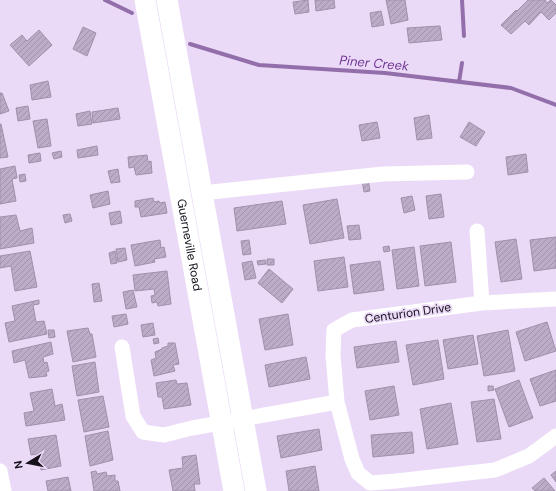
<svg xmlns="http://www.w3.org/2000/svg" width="556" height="491" font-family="'DM Sans',sans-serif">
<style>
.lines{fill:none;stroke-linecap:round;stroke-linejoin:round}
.stream{stroke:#926eaa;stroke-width:4}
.building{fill:url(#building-hatch);stroke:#a090ab}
.minor{stroke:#fff;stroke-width:15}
.secondary{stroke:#fff;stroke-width:21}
.labels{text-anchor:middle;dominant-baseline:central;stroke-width:3.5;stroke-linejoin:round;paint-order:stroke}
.street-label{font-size:12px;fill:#15101a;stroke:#ead9f7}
.water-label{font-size:13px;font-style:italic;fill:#723795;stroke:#ead9f7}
</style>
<defs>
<pattern id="building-hatch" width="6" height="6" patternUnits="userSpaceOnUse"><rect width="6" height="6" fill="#bdacc9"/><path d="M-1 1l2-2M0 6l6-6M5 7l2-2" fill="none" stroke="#a293ac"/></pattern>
</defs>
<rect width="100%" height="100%" fill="#ead9f7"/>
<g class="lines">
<!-- stream -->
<path class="stream" d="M105,0L132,13
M462,0L464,36
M190,44L259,65L385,73L511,88L556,105
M459,82L462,63"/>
</g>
<!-- building -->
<path class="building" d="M308,0L309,12L295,14L293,2Z
M315,0H334L335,8L316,11Z
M386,0H405L408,20L391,24Z
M528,0H545L547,3L551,0L556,5V13L549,20L541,12L529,25L525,21L511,34L501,25L516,10L517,11Z
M381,11L384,25L372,27L370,13Z
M440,26L442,40L409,43L407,28Z
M83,27L96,33L87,56L73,49Z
M39,30L52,45L29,66L10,45L22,35L27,41Z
M48,81L51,97L32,100L30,85Z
M0,93H2L9,111L0,114Z
M28,106L30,119L18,121L16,108Z
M118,108L120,119L93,123L92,112Z
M90,111L92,124L78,126L76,114Z
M429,115L432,138L417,140L414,118Z
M47,119L51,146L38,148L33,121Z
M377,122L380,138L362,141L359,125Z
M469,122L485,132L476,146L460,137Z
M0,124H1L8,157L0,158Z
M97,146L98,155L78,158L77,150Z
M61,151L62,157L54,159L52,153Z
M40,153L41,161L29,163L28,155Z
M526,154L528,172L508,175L506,157Z
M147,155L148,162L151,161L152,173L136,175L134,167L129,168L128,157Z
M15,166L17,178L12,179L16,201L0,204V169Z
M118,169L120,182L111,183L108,171Z
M25,174L26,181L20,182L19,175Z
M368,179L370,191L364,192L362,180Z
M108,191L110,204L93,208L90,195Z
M441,194L444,217L429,219L426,196Z
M412,196L415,210L404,213L401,198Z
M153,198L154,202L159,201L160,203L165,202L167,213L141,217L139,207H135V201Z
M337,199L344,238L310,244L303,205Z
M282,201L286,224L237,231L234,208Z
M120,211L122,223L111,225L109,213Z
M70,214L72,221L65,223L63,215Z
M16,215L20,231L32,228L34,243L0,249V217Z
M359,225L361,239L349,240L347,226Z
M556,237V268L534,271L530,240Z
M516,239L522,279L501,282L495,242Z
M160,240L161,248L164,247L166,257L154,259L155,262L135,266L131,245Z
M249,240L251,254L243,255L241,241Z
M451,242L456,282L425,286L420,246Z
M389,246L390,251L384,252L383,247Z
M414,247L419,286L397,289L392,250Z
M125,248L127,260L118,262L116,249Z
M30,251L37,287L15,291L11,266L0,268V256Z
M115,251L117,263L111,264L109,253Z
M344,257L348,287L318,291L314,261Z
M267,259H274V265H267Z
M265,260L266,264L258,265L257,261Z
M252,261L256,278L245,280L242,263Z
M380,261L384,290L354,294L350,265Z
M269,269L293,289L282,303L258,283Z
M167,271L171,304L158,306L157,302L152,303L151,296L155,295L154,289L135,291L133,275Z
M99,283L102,301L94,302L92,284Z
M133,290L137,307L126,309L123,292Z
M39,300V304L33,305L36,322L44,321L47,334L9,342L5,323L15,321L12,306Z
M126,314L128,324L114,327L112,316Z
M288,314L293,345L265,350L259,319Z
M547,322L556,351L525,361L516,332Z
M153,323L155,335L143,337L141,325Z
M88,328L90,334H92L96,357L73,362L67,331Z
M48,330H54L55,337L49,338Z
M508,330L515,371L484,376L477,336Z
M473,335L478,364L448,369L443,340Z
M158,338L159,343L154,344L153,339Z
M438,340L444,379L413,385L406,345Z
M396,341L399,362L357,368L354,347Z
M51,342L53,354L43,357L44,363L47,362L49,371L46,372L47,376L29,378L25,360L14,363L12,351Z
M168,343H175L179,364L173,365L175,371L154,376L151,360L156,358L155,352L162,349V348L168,346Z
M306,357L310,379L269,387L265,365Z
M95,362L99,392L77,396L72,366Z
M556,370V401L540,406L530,379Z
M176,380L177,384L187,383L191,405L164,409L162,397H158L156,383Z
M519,380L533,418L509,427L495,389Z
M394,386L399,415L370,420L365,391Z
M488,386H493L494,390L488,391Z
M52,389L55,406L62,404L65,420L26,426L24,413L34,411L30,393Z
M103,396L109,427L84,432L78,400Z
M494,399L501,439L477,442L471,402Z
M451,403L458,444L427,449L420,409Z
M319,429L322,450L281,458L277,436Z
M108,431L113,460L90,466L85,436Z
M412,432L414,453L373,457L371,435Z
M56,435L61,466L41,470L39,454L31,455L28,439Z
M196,455L200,484H194L195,491H173L169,470L183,468L182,457Z
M315,466L319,491H289L286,471Z
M96,471L97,474L106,472L107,476L115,475V481H118L120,491H94L91,472Z
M556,471V482L551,475Z
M68,477L71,491H48L46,481Z
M544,478L555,491H535L532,488Z"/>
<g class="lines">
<!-- minor -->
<path class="minor" d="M202,193L383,174L467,172
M477,231L482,303
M556,299L482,303L352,320L334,330L333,355L337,402L352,459L358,473L370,483L396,481L495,470L529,456L556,436
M122,347L133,416L143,432L164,435L192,428L337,402
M0,471L4,491"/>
<!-- secondary -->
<g class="secondary">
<path id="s1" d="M145,0L234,491"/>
<path d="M167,0L256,491"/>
</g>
</g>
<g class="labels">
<!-- street labels -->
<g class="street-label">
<text stroke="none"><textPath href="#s1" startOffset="249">Guerneville Road</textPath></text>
<text transform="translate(408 313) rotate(-8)">Centurion Drive</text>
</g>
<!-- water labels -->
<g class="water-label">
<text transform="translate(374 63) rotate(5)">Piner Creek</text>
</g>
</g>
<!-- north arrow -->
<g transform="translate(28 463) rotate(260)" stroke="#ead9f7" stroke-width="3" paint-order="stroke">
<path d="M0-3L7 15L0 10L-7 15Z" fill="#15101a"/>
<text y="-6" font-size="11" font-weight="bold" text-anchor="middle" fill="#15101a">N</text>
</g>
</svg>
